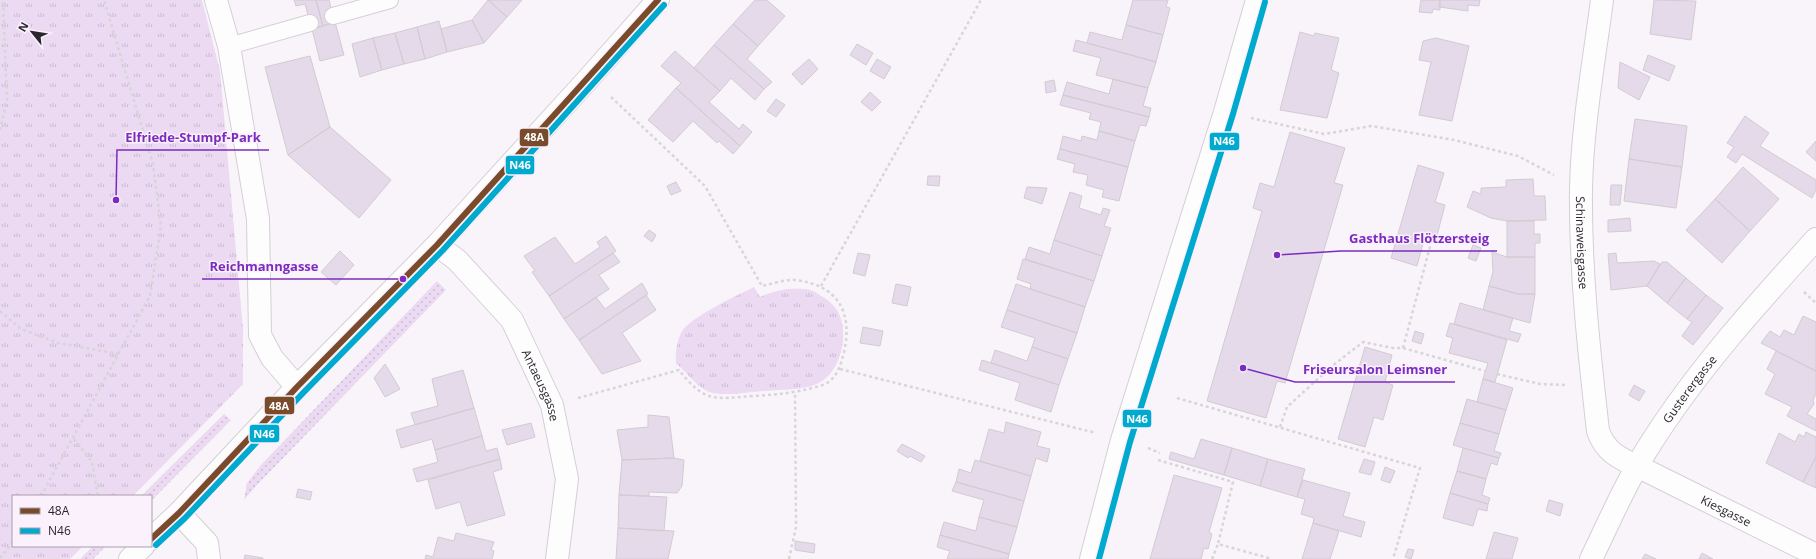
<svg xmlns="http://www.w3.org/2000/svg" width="1816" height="559" font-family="'Open Sans',sans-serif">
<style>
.grass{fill:url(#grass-dots)}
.park{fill:url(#park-tufts)}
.building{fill:#e5dae9;stroke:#d0ccd2}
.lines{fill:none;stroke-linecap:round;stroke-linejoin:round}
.lane-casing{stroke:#d4cfd6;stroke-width:18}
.street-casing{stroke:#d4cfd6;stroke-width:24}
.secondary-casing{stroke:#d4cfd6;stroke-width:24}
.path{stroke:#d7d5d8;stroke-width:2.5;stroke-dasharray:3 3;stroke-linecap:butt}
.lane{stroke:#fefdfe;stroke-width:16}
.street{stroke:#fefdfe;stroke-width:22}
.secondary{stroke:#fefdfe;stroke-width:22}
.bus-1-casing{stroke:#faf1fd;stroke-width:9}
.bus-2-casing{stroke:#faf1fd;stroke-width:9}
.bus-1{stroke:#7a4b2a;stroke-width:6}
.bus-2{stroke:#00a9ce;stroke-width:6}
.labels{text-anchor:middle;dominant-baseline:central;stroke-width:3;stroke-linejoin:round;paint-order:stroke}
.street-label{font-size:12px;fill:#2b262e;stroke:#faf1fd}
.leader{fill:none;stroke:#7b2cbf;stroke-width:1.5}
.callout-dot{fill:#7b2cbf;stroke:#faf1fd;stroke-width:1.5}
.callout-label{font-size:13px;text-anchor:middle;font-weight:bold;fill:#7b2cbf;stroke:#faf1fd;stroke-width:3;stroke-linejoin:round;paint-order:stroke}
.line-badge{stroke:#faf1fd;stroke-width:1.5}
.badge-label{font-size:11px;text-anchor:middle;font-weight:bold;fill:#fff}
</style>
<defs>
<pattern id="grass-dots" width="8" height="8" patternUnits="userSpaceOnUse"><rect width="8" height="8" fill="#ebdaf2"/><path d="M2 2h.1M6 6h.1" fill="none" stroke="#cabbd0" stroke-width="1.8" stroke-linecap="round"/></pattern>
<pattern id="park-tufts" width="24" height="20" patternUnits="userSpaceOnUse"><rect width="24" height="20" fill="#ebdaf2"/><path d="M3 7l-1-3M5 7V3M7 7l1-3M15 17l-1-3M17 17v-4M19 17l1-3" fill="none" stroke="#cabbd0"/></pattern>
</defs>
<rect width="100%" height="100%" fill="#f9f4fa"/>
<!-- grass -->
<path class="grass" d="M437,281L446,290L256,486L244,500L247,483L261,465Z
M224,414L231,420L151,501V496H141Z
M93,546H106L93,559H80Z"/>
<!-- park -->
<path class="park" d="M0,0H202L220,71L243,329V384L133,496H13V546H83L70,559H0Z
M754,287L760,297C774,291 789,287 804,289C810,289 816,292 821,296C827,299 833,304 837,310C850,331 842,371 819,383C803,391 782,389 765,391C749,392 718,398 705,390C694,383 685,371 676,363C675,353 677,342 681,333C688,318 738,295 754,287Z"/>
<!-- building -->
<path class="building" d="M294,0H316L323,26L312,29L305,4L296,6Z
M316,0H329L335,22L323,26Z
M488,0L507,17L484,43L472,20Z
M488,0H522L507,17Z
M755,0H767L785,16L758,46L733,24Z
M1133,0H1168L1166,7L1170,8L1163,35L1126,25Z
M1421,0H1440V10L1433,9L1432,13L1419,12Z
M1440,0H1480L1479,6L1468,5V11L1439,7Z
M1654,0L1696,1L1691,40L1650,34Z
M472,20L484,43L447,52L441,29Z
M439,21L447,52L425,59L417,27Z
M335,22L344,55L320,61L312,29Z
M733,24L758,46L747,59L772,82L764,89L714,45Z
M1126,25L1163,35L1156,62L1087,43L1090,32L1122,40Z
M417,27L425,59L404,64L395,33Z
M1300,32L1314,36L1315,33L1339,38L1331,70L1339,73L1327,118L1280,110Z
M395,33L404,64L382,70L373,38Z
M373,38L382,70L360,77L352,44Z
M1436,38L1469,46L1452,121L1419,115L1431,62L1419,60L1423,41Z
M1076,40L1156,62L1148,88L1096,75L1101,58L1073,51Z
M857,44L873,53L866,65L850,55Z
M714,45L764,89L755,100L731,78L720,91L694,68Z
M675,51L720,91L709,102L739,129L743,124L752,132L740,146L676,88L681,83L661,66Z
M1648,55L1675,66L1669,81L1643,70Z
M310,56L330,127L288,155L265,67Z
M809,59L818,69L802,85L792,74Z
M877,59L891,67L884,79L870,71Z
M1620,62L1650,77L1639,100L1618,88Z
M1113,79L1148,88L1143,106L1151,108L1149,117L1063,95L1067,82L1109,94Z
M1054,80L1056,91L1046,93L1045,82Z
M676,88L740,146L733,154L719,141L717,143L693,121L673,142L648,120Z
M870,92L881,102L872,111L861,102Z
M1063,95L1149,117L1146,126L1140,125L1135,141L1099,131L1101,122L1089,119L1091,113L1060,105Z
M776,99L785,105L776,117L767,111Z
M1745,116L1769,133L1760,146L1816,180V190L1812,198L1742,154L1736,163L1727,157L1734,147L1727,143Z
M1635,119L1687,126L1682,167L1629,159Z
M330,127L391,180L359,218L288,155Z
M1099,131L1135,141L1128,167L1060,149L1063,136L1081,141L1082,136L1097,140Z
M1290,132L1345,148L1334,183L1343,185L1285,383L1277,381L1266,418L1207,401L1262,211L1253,208L1260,183L1274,187Z
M1816,141V161L1806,152Z
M1060,149L1128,167L1119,201L1102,197L1104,190L1086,185L1088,175L1073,172L1075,164L1057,159Z
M1629,159L1682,167L1676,208L1624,201Z
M1418,165L1444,173L1435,202L1445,205L1436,239L1425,236L1417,266L1391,258Z
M1743,167L1779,199L1750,231L1715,199Z
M928,176H940L939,186L927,185Z
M1533,179L1534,196H1545L1546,220L1507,221L1491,218L1467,207L1473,191L1481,194V188L1506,187V180Z
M676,182L681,191L671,195L667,186Z
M1611,185H1622L1620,205H1610Z
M1027,187L1047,188L1042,204L1024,198Z
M1070,192L1082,196L1079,208L1101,215L1103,208L1110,210L1104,226L1111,228L1102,256L1054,240Z
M1715,199L1750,231L1722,263L1686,230Z
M1630,218L1631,231L1608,232V220Z
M1507,221H1534V234H1540V243H1535V257H1507Z
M649,230L656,235L652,242L644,236Z
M606,236L616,251L549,296L532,272L535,271L524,256L555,237L575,264L600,247L597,242Z
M1054,240L1102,256L1094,281L1025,259L1029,247L1050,254Z
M1473,245L1481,248L1476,261L1468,258Z
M340,251L354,265L336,285L321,272Z
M1492,252L1507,257H1535V294H1518L1489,286L1493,272Z
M613,253L620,262L599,275L609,289L564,319L549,296Z
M858,253L870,255L865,276L853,273Z
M1616,253L1617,263L1654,261L1660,264L1647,286L1611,290L1608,254Z
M1023,259L1094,281L1085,307L1030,289L1031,284L1017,279Z
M1662,262H1667L1686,278L1667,303L1647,286Z
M1686,278L1706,295L1687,319L1667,303Z
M642,283L648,294L579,340L564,319L596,297L605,309Z
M896,284L911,287L907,306L892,303Z
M1016,284L1085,307L1077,333L1007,310Z
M1489,286L1518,294H1535L1530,323L1483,310Z
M646,295L656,310L622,333L641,361L602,374L579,340Z
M1706,295L1723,308L1693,345L1682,336L1692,322L1687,319Z
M1460,303L1513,318L1509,331L1521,334L1518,342L1454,324Z
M1007,310L1077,333L1068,359L1032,347L1035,338L1001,327Z
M1803,316L1816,322V371L1761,343L1770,331L1780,337L1784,330L1794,335Z
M1450,323L1507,340L1495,382L1483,379L1488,363L1449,353L1453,338L1446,336Z
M863,327L883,331L880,346L860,343Z
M1415,331L1424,334L1421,344L1412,341Z
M1032,347L1068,359L1059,385L991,363L995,350L1027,361Z
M1365,347L1392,355L1385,382L1393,385L1383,420L1374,417L1365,447L1338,439Z
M1776,351L1816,371V394L1813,400L1814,404L1807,414L1816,419V431L1787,416L1792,407L1765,394L1775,374L1767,369Z
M982,360L1059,385L1051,412L1015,400L1020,383L979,370Z
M385,364L400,389L385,397L374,378Z
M463,370L474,408L415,425L411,413L438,406L432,379Z
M1483,379L1513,388L1506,410L1477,402Z
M1634,385L1645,391L1639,401L1629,395Z
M1467,399L1506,410L1499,434L1460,423Z
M474,408L482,436L435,450L432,439L401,448L396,430Z
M648,415L669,417L674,458L622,460L617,430L648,427Z
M1006,422L1041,432L1037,446L1050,449L1047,462L1036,458L1031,476L980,461L989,429L1004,433Z
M531,423L535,437L507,445L502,430Z
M1460,423L1499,434L1494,451L1501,453L1499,458L1453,445Z
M1806,432L1816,437V457L1803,482L1766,463L1779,433L1795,442L1799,434L1804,437Z
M482,436L486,451L497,448L500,459L417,482L413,469L438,462L435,450Z
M1201,439L1232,448L1224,475L1169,459L1171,452L1194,459Z
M902,444L925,456L921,462L910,456L908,458L897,451Z
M1232,448L1268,459L1260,486L1224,475Z
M1463,448L1499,458L1497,465L1491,463L1486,479L1457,471Z
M1816,457V488L1803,482Z
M674,458L684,460L682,486L677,493L649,492V496L619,495L622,460Z
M500,459L502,469L493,472L505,515L467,526L460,502L436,509L428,480Z
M1268,459L1305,469L1297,497L1260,486Z
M1364,459L1375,462L1371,475L1359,472Z
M975,460L1031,476L1024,501L956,482L959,469L971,473Z
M1385,467L1395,471L1390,483L1381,480Z
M1457,471L1486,479L1482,495L1490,498L1488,504L1450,493Z
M1174,475L1222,488L1209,532L1212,534L1208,549L1204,548L1201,559H1150Z
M1303,480L1350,493L1343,516L1365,522L1361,537L1313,523L1314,518L1301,514L1305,499L1297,497Z
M956,482L1024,501L1017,527L979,517L984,500L952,491Z
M298,489L312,492L310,500L296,497Z
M1450,493L1488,504L1487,511L1478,509L1473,526L1443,518Z
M619,495L667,497L664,531L618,528Z
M1549,500L1563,504L1560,516L1546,511Z
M979,517L1017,527L1009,554L940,535L944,522L976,531Z
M1313,523L1339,531L1330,559H1302Z
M618,528L674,531L668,559H616Z
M1494,532L1518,538L1512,559H1486Z
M456,533L494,542L491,550L494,551L492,559H425L426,555L433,557L438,537L454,541Z
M940,535L1009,554L1008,559H947L950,551L937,547Z
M795,541L815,544L814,553L795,550Z
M1408,549L1414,550L1411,559L1405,557Z
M1702,553L1713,559H1699Z
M1645,554L1656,559H1642Z
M245,555L263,558V559H244Z"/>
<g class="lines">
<!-- lane casing -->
<g class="lane-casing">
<path id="lane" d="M333,16L390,0
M229,46L310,23"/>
</g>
<!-- street casing -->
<g class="street-casing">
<g id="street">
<path d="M216,0L229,46L258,219L260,335L272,358L297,387"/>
<path id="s1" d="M1602,0C1594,61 1582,128 1581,189C1580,270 1589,351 1598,431C1605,451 1618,458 1637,466L1816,555"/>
<path id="s2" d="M437,245L457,260L512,320L552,405L567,479L557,559"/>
<path d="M179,513L207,543L209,559"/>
<path d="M151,539L179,513L297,387L437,245L590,77L658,0"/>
<path d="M130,559L143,546"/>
<path id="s3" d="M1591,559C1610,520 1627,480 1651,443C1698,369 1757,304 1816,239"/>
</g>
</g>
<!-- secondary casing -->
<g class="secondary-casing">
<path id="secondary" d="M1091,559L1122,440L1225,112L1257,0"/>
</g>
<!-- path -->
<path class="path" d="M1251,118L1324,134L1371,126L1454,140L1518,156L1554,175
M0,130L7,100L3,0
M821,286L981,0
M1804,292L1816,303
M0,311L21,329L58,343L120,354
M1403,348L1431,243
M840,369L1096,433
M1497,374L1540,384L1566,385
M578,398L679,370C705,403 714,399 753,396C775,395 794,393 816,387C819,386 824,385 827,383C838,376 841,364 844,352C853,312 838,285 795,280C785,279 772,284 762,286L705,186L610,96
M1177,398L1420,468L1393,559
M1280,427L1287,407L1331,367L1363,342L1393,348H1403L1485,371
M74,439L92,462L98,496
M1148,448L1160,453
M1158,460L1233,482L1218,544L1272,559
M41,496L150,296L161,226L153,164L104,0
M0,558L13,542
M789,559L796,527L795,393
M1212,559L1218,544"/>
<!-- lane -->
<use href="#lane" class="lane"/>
<!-- street -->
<use href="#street" class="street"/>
<!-- secondary -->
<use href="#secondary" class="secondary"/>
<!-- bus-1 casing -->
<g class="bus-1-casing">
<path id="bus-1" d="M151,539L179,513L297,387L437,245L658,0"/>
</g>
<!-- bus-2 casing -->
<g class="bus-2-casing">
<path id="bus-2" d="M156,545L185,518L303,393L443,250L664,5
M1099,559L1130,442L1233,114L1265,2"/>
</g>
<!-- bus-1 -->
<use href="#bus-1" class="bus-1"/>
<!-- bus-2 -->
<use href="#bus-2" class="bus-2"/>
</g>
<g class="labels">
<!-- street labels -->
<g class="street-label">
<text stroke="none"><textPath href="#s1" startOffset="244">Schinaweisgasse</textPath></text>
<text stroke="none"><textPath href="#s2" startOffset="178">Antaeusgasse</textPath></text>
<text stroke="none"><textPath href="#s3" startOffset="197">Gusterergasse</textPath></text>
<text stroke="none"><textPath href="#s1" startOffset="587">Kiesgasse</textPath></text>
</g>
</g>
<!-- callouts -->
<path class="leader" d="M116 200L117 150H269M1277 255L1341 251H1497M403 279L327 279H202M1243 368L1295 382H1455"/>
<g class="callout-dot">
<circle cx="116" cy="200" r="4"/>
<circle cx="1277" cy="255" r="4"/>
<circle cx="403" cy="279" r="4"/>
<circle cx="1243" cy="368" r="4"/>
</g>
<g class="callout-label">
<text x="193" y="142">Elfriede-Stumpf-Park</text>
<text x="1419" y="243">Gasthaus Flötzersteig</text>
<text x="264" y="271">Reichmanngasse</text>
<text x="1375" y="374">Friseursalon Leimsner</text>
</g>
<g class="line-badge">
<rect x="519" y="128" width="30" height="19" rx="4" fill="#7a4b2a"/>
<rect x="1209" y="132" width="31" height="19" rx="4" fill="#00a9ce"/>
<rect x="505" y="155" width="30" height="20" rx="4" fill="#00a9ce"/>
<rect x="264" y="396" width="31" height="19" rx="4" fill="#7a4b2a"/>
<rect x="1122" y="409" width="30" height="19" rx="4" fill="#00a9ce"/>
<rect x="249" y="424" width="31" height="19" rx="4" fill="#00a9ce"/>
</g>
<g class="badge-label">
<text x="534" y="141">48A</text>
<text x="1224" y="145">N46</text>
<text x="520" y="169">N46</text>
<text x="279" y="410">48A</text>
<text x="1137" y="423">N46</text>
<text x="264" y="438">N46</text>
</g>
<!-- legend -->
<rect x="12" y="495" width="140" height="52" fill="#faf1fd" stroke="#a7a0aa"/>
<rect x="20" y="508" width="20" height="6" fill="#7a4b2a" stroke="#a7a0aa"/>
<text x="48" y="515" font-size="12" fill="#2b262e">48A</text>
<rect x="20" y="528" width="20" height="6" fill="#00a9ce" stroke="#a7a0aa"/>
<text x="48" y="535" font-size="12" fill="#2b262e">N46</text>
<!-- north arrow -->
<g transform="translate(32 32) rotate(300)" stroke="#faf1fd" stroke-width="3" paint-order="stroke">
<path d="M0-3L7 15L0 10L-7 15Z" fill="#2b262e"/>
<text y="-6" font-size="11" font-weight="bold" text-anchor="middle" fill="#2b262e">N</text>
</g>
</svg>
